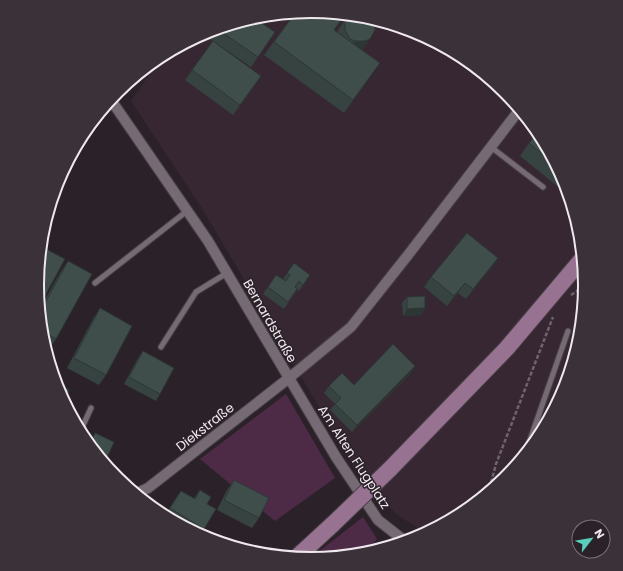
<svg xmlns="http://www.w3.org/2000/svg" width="623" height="571" font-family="Poppins,sans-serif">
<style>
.built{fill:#362733}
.green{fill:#4d2b47}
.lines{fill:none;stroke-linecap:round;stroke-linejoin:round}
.lane-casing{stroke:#494047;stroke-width:7}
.street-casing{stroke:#494047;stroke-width:12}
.primary-casing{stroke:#494047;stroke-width:18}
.path{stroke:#6d656b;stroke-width:2.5;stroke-dasharray:4 2;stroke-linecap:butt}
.lane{stroke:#766b74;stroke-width:5}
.street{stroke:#766b74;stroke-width:10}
.primary{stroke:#987291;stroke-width:16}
.primary-bridge-casing{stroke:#494047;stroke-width:18;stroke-linecap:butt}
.primary-bridge{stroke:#987291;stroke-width:16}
.wall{fill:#364340}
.shaded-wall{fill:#2c3734}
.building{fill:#3f4e4b;stroke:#2c3734}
.labels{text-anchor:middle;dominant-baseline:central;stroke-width:3;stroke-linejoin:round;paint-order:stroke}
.street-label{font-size:13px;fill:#efe8ed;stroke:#2b2229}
.rim{fill:none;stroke:#efe8ed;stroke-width:2}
</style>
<rect width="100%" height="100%" fill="#2b2229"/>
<!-- built -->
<path class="built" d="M312,11L365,16L417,32L464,57L506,92L540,133L565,181L581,232L586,286L581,339L565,391L540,438L505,480L464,514L426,534L395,513L359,475L203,210L131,101L162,56L207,32L258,16Z"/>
<!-- green -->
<path class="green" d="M286,394L335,478L275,521L200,459Z
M363,517L377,539L363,555L308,560Z"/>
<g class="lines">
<!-- lane casing -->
<g class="lane-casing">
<path id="lane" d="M384,22L440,44
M491,147L543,187
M95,283L187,211
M161,347L196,292L227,273
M80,432L91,408
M524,457L568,331"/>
</g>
<!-- street casing -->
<g class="street-casing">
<path id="street" d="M111,100L208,241L289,378L351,327L408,255L520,109
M135,494L148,488L289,378L336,457L378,520L406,542"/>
</g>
<!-- primary casing -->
<g class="primary-casing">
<path id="primary" d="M390,469L507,348L583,258
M296,558L333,524"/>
</g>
<!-- path -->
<path class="path" d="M571,295L586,285
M488,494L496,464L553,317"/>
<!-- lane -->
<use href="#lane" class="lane"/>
<!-- street -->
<use href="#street" class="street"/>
<!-- primary -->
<use href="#primary" class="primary"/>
<!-- primary-bridge casing -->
<g class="primary-bridge-casing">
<path id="primary-bridge" d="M333,524L390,469"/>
</g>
<!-- primary-bridge -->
<use href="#primary-bridge" class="primary-bridge"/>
</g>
<!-- wall -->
<path class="wall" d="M295,13L334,30L338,33V30L345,20L363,49L361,50L370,77L344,113L264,55Z
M254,18L275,32L251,67L203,34L207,32Z
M213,41L261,76L233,115L185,80Z
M540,133L565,181L569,193L568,195L520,156L529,143Z
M498,258L491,268L466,299L458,293L447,306L424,287L431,277Z
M68,261L56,339L49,349L44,346L42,339L39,310L61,271Z
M294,263L310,275L299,291L297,290L284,309L263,294L276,275L283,279Z
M407,297L425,308L421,315L403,316L402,303Z
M100,308L106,375L99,385L67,368L93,319Z
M143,351L160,394L156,401L124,384L138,358Z
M415,366L411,373L352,432L330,410L335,404L324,393L329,386L354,385Z
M563,391H565L546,426L556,401Z
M95,433L106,460L104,462L105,464L88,444L90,440Z
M234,480L259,518L252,528L217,510L227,490Z
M200,490L207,504L204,529L199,535L164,517L174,501L181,491L194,498Z"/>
<!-- shaded-wall -->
<path class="shaded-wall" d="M370,39L363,49L358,51H348L355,41Z
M498,258L491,268L466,299L473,289Z
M465,283L458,293L447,306L454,296Z
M425,308L421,315L403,316L407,309Z
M415,366L411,373L352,432L357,425Z"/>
<!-- building -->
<path class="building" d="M312,11L345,14L334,30L380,63L353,100L274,42L295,13Z
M350,15L365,16L374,19L375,30L370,39L365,41H355L350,39L345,30V20Z
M254,18L275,32L258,57L217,29Z
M213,41L261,76L240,105L192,70Z
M539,132L540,133L557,166L529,143Z
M467,233L498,258L473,289L465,283L454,296L431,277Z
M42,247L65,259L39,307L37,285L41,249Z
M68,261L92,274L56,339L41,330L40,312Z
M294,263L310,275L303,285L299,281L295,287L297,289L288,302L268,287L276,275L286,281L290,275L287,273Z
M425,296V308L407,309V297Z
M100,308L132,326L106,375L74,358Z
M393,344L415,366L357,425L335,404L341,398L329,386L342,373L354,385Z
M143,351L174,368L160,394L129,377Z
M56,383L69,390L64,401L58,390Z
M563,391H565L558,404Z
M95,433L114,442L106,460L99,457L89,446Z
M234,480L269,498L259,518L224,500Z
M200,490L211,497L207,504L216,509L204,529L170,508L181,491L195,499Z"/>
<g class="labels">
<!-- street labels -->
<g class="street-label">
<text transform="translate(270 321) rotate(60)">Bernardstraße</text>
<text transform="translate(205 427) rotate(-38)">Diekstraße</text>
<text transform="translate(354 457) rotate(57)">Am Alten Flugplatz</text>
</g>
</g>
<!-- crop -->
<path d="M0 0H623V571H0ZM44 285a267 267 0 1 1 534 0a267 267 0 1 1-534 0Z" fill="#3b3239" fill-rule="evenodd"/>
<path class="rim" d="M44 285a267 267 0 1 1 534 0a267 267 0 1 1-534 0Z"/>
<!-- north arrow -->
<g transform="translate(591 539) rotate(59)"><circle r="19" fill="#2b2229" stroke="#797177"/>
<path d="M0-3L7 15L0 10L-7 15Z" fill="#5acebd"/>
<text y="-6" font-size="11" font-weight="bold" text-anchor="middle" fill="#efe8ed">N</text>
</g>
</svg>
